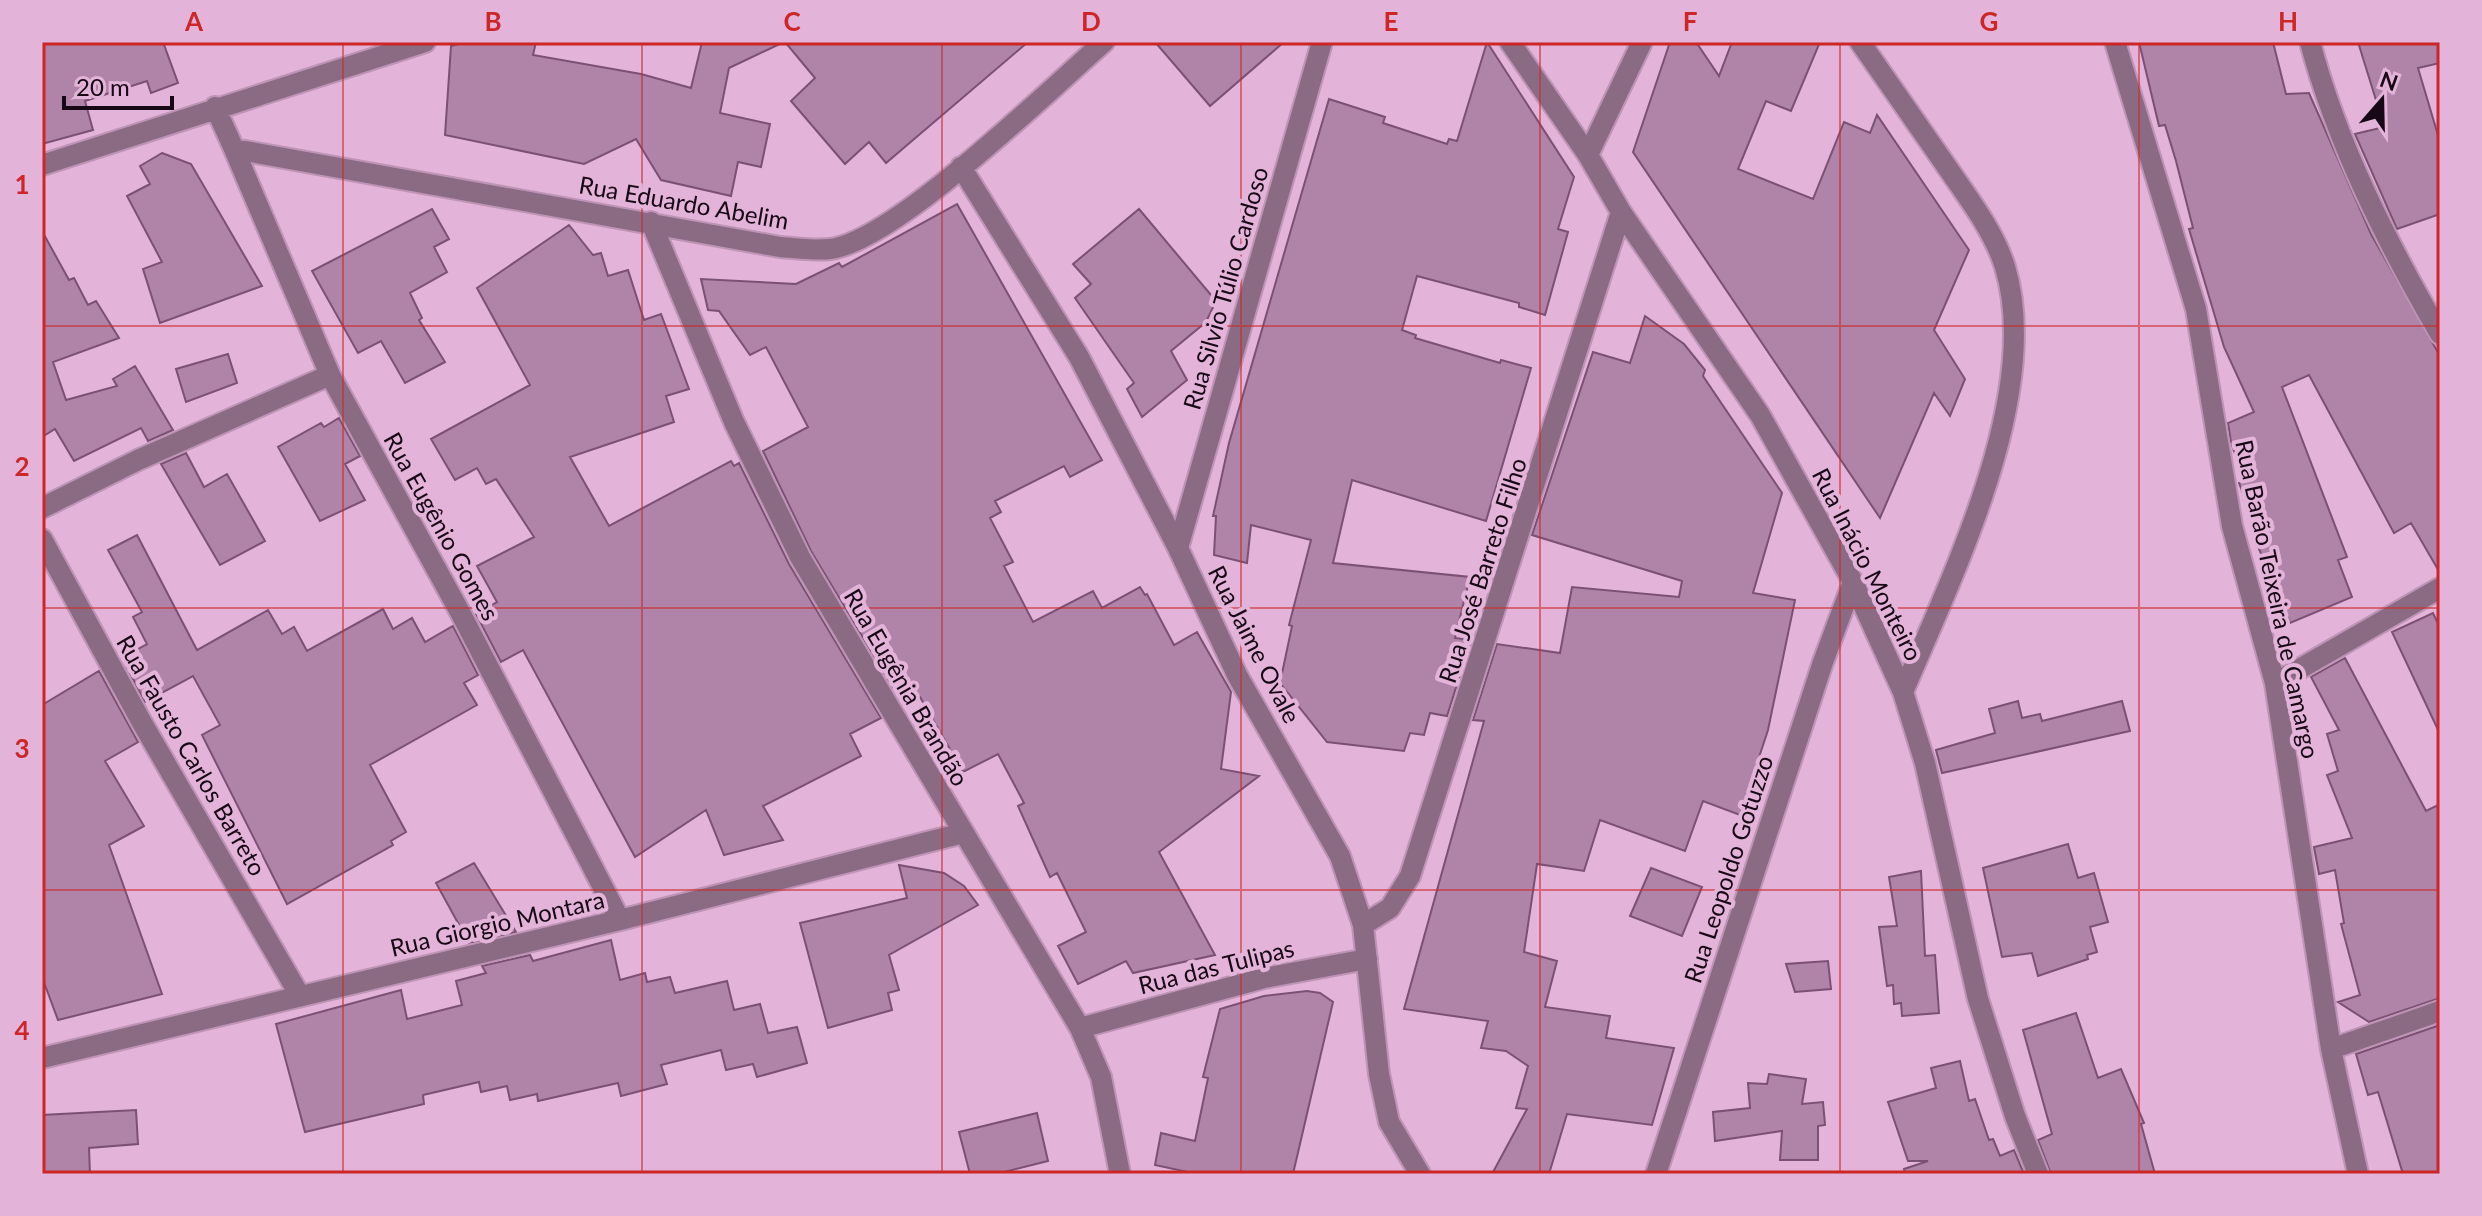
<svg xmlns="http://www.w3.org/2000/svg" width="2482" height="1216" font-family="Lato,sans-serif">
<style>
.building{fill:#b083a8;stroke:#7b5173;stroke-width:2}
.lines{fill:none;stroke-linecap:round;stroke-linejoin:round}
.minor-casing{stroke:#be94b6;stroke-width:24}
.minor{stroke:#8b6b84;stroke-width:20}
.grid{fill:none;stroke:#cc2627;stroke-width:2;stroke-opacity:0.55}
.labels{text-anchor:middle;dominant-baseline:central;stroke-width:8;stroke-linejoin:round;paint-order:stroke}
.street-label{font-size:24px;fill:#170815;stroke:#e3b3d9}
.neatline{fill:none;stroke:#cc2627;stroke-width:3}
.grid-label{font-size:26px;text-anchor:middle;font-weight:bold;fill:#cc2627}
</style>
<rect width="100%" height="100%" fill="#e3b3d9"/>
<!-- building -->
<path class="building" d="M42,42H163L178,83L151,93L147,81L85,101L93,130L42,144Z
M466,42H536L533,55L641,74L691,88L702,42H784L729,68L720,113L770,124L761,167L738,162L731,196L661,180L636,139L584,164L445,135L451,46Z
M785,42H1028L886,163L869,142L845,164L791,101L815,78Z
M1155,42H1284L1210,106Z
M1487,42L1574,177L1558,229L1568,232L1545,315L1519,307V303L1417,276L1402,330L1416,335L1415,338L1500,363L1501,360L1531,368L1486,521L1352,480L1333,563L1470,577L1455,638L1471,640L1447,716L1430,713L1424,735L1410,733L1404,751L1327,742L1280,683L1292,626L1289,625L1311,540L1251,525L1247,563L1214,555L1216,516H1213L1229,443L1329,99L1385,117L1383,123L1447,144L1449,139L1457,141Z
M1670,42H1696L1719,76L1732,42H1820L1791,111L1766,101L1738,169L1813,199L1844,122L1870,133L1877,115L1969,250L1934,330L1965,379L1950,416L1934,393L1880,518L1633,152Z
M2139,42H2273L2286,94L2309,93L2371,234L2440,356V573L2411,523L2394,533L2309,375L2282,387L2347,557L2338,560L2352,597L2290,623L2254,537L2259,535L2239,483L2244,481L2231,442L2228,423L2254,412L2224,347L2189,229L2193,228L2176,161L2165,125L2159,126Z
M2358,42H2440V63L2418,68L2440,142V214L2397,229L2355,134L2380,128L2376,114L2380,113Z
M162,153L191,164L262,286L160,323L143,269L162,262L127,196L150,184L140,166Z
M957,204L1102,460L1070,477L1064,466L995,501L1001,512L990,518L1013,562L1004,566L1033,622L1093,591L1102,608L1140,587L1145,595L1147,594L1174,645L1197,632L1231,692L1221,769L1259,776L1159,852L1215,955L1133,973L1126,961L1078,984L1058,946L1086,932L1057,873L1050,877L1018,806L1024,803L998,754L963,772L920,697L904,706L811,551L763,451L808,427L766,347L750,355L719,311L708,310L701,279L796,284L839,263L842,267Z
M432,209L449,239L434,247L447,272L410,293L422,318L419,320L445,362L405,383L381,341L358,353L312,271Z
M1139,209L1216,301L1206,322L1171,351L1187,380L1142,417L1127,389L1134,383L1075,298L1091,284L1073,264Z
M569,225L593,255L601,253L608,276L628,270L644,320L661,314L689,389L666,396L674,422L570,457L609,526L731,461L734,466L739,463L789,564L881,718L850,734L861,756L763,806L783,840L724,855L706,810L635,857L523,650L501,662L476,614L497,602L477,566L534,537L496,479L486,484L477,468L455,480L431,439L530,385L477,288Z
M42,231L69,280L74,278L88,305L96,301L119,338L53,362L66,400L117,386L113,379L135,366L173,430L148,441L141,428L74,461L55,429L42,437Z
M1645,316L1684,344L1705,370L1703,376L1782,493L1753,593L1795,600L1768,730L1740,815L1703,801L1685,851L1600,820L1584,871L1537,864L1524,952L1557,961L1545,1007L1610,1016L1606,1038L1674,1048L1652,1125L1567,1114L1549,1174H1492L1527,1109L1516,1108L1528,1066L1506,1051L1481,1048L1488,1021L1404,1009L1484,721L1473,720L1497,644L1560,653L1572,587L1679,597L1682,581L1532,535L1593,352L1630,363Z
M228,354L237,383L186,402L176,369Z
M339,418L360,456L345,464L365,500L320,521L278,447L321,423L324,427Z
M186,453L204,487L227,474L265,541L220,565L161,464Z
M137,535L197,650L268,610L282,634L294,627L307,651L383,609L393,629L412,618L425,642L453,626L478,675L464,683L477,705L370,765L406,832L391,841L393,845L287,904L202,735L220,725L193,676L145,702L122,658L147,644L133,617L142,612L108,550Z
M2433,613L2440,628V734L2392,632Z
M2345,658L2426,811L2440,804V998L2369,1022L2338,1002L2360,995L2341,924L2344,923L2335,870L2319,874L2314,847L2352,838L2327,775L2338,771L2327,734L2339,730L2311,677Z
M99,671L138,742L105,761L144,826L109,845L162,994L58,1020L42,977V705Z
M2018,701L2022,718L2040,714L2042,721L2122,701L2130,731L1942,773L1936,750L1995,733L1989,709Z
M2068,844L2078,878L2094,873L2108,922L2090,927L2097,952L2087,955L2088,959L2038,976L2032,953L2002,957L1983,868Z
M474,863L516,932L469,943L436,883Z
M899,865L944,873L964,886L978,905L889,955L899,990L888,993L892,1010L828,1028L800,923L907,898Z
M1651,868L1702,887L1682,936L1630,916Z
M1921,871L1925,956L1935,955L1939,1013L1902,1016L1901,1003L1894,1004L1893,985L1887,986L1879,927L1897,926L1889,877Z
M611,940L620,980L645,973L647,982L670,977L675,993L727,981L734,1010L760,1004L768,1033L797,1027L807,1063L757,1077L753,1064L726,1070L721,1050L661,1065L667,1084L621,1096L618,1083L538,1101L537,1094L510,1100L507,1086L481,1092L479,1082L423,1095L424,1104L305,1132L276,1024L401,990L407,1019L462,1005L456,981L486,973L482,966L530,955L533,961Z
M1828,961L1831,989L1795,992L1786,964Z
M1307,991L1320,993L1333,1002L1293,1174H1197L1155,1165L1161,1133L1195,1141L1208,1078L1203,1077L1220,1009L1264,996Z
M2076,1013L2098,1078L2121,1069L2144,1123L2141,1124L2155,1174H2051L2038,1140L2052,1134L2023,1030Z
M2440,1025V1174H2403L2378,1092L2368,1095L2356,1054Z
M1960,1061L1969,1101L1975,1099L1989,1140L1993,1139L2000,1156L2014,1150L2024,1174H1905L1904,1169L1928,1161H1908L1888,1102L1936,1088L1931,1068Z
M1769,1074L1806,1079L1802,1104L1823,1102L1825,1125L1818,1126V1160H1780L1782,1131L1715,1141L1713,1112L1750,1108L1748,1083L1767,1084Z
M136,1110L138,1144L89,1148L90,1174H42V1115Z
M1037,1113L1048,1161L996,1174H970L959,1132Z"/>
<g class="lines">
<!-- minor casing -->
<g class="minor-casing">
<path id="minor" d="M1510,42L1588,155L1621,212L1760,415L1853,582L1903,692L1925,763L1978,999L2015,1116L2038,1174
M1860,42C1889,84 1918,126 1947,167C1968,198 1994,231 2005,267C2043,393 1952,576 1903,692
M2115,42L2196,309L2232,526L2275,683L2331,1049L2358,1174
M2310,42C2337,144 2387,243 2440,334
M215,107L234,149L780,247C796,248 814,251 830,249C895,241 1049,90 1104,42
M234,149L330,375L461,614L620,920
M1588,155L1642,42
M42,165L425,42
M961,167L1079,357L1178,548L1237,675L1340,856L1363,925L1379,1074L1389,1122L1420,1174
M651,222L734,422L800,557L1080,1028L1101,1077L1120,1174
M42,508L138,460L330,375
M42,539L141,721L300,996
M1178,548L1322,42
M2275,683L2440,588
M1363,925L1390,908L1410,876L1621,212
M1080,1028L1264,978L1367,959
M2331,1049L2440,1011
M42,1058L620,920L963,833
M1656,1174L1823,662L1853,582"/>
</g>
<!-- minor -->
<use href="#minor" class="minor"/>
</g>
<!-- grid -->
<path class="grid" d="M343,42V1174M642,42V1174M942,42V1174M1241,42V1174M1540,42V1174M1840,42V1174M2139,42V1174M42,326H2440M42,608H2440M42,890H2440"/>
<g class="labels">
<!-- street labels -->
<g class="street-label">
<text transform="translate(684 202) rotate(10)">Rua Eduardo Abelim</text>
<text transform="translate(1225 288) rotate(-74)">Rua Silvio Túlio Cardoso</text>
<text transform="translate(442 526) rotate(61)">Rua Eugênio Gomes</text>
<text transform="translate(1868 564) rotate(63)">Rua Inácio Monteiro</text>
<text transform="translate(1482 570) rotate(-72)">Rua José Barreto Filho</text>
<text transform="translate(2278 599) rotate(78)">Rua Barão Teixeira de Camargo</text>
<text transform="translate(1255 644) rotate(63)">Rua Jaime Ovale</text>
<text transform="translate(907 687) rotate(60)">Rua Eugênia Brandão</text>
<text transform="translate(192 755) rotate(60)">Rua Fausto Carlos Barreto</text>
<text transform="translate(1728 869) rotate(-72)">Rua Leopoldo Gotuzzo</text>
<text transform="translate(497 923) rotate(-13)">Rua Giorgio Montara</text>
<text transform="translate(1216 966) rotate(-14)">Rua das Tulipas</text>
</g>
</g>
<!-- border -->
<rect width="2482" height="1216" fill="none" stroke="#e3b3d9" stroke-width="88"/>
<!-- north arrow -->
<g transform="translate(2382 100) rotate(20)" stroke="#e3b3d9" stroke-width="6" paint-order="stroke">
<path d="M0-6L14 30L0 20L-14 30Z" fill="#170815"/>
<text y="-12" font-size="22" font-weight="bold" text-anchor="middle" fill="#170815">N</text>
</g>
<!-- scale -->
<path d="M64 96v12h108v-12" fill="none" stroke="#170815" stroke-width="4"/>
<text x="76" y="96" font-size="24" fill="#170815" stroke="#e3b3d9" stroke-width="6" paint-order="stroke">20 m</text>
<rect x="44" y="44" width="2394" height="1128" class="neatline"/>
<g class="grid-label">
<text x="194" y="31">A</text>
<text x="493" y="31">B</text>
<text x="792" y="31">C</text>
<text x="1091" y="31">D</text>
<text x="1391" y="31">E</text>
<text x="1690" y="31">F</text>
<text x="1989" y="31">G</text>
<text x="2288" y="31">H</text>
<text x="22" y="194">1</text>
<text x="22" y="476">2</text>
<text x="22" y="758">3</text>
<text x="22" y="1040">4</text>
</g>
</svg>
